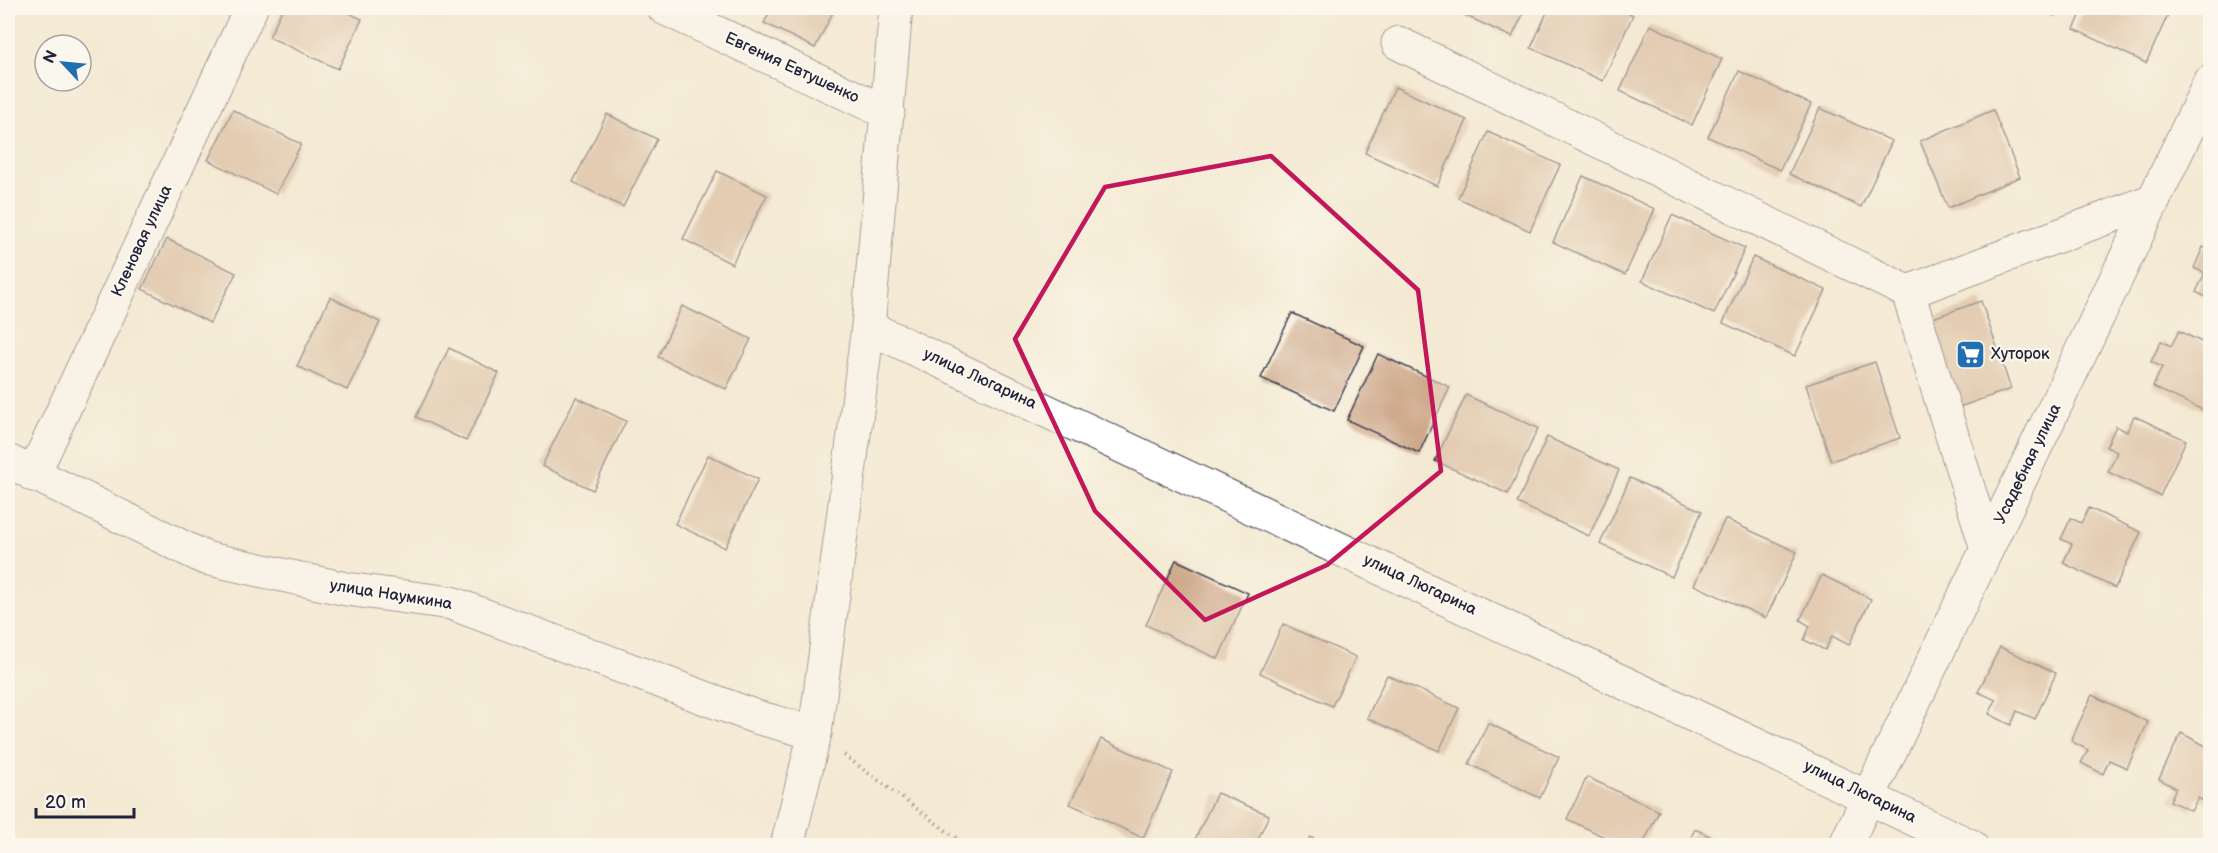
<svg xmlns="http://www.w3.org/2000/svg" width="2218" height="853" font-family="'Balsamiq Sans',sans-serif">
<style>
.building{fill:#cea88a}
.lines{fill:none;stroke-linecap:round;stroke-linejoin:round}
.minor-casing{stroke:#424052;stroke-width:35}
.path{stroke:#424052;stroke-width:4;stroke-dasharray:1.5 4.5;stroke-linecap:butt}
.minor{stroke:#fff;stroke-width:33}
.marked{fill:none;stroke:#c2185b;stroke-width:4.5;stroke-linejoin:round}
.labels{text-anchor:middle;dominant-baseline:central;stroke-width:4.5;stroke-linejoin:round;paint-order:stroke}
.street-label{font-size:16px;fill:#22223b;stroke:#fbf7ec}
.poi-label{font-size:16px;fill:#22223b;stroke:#fbf7ec;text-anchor:start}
</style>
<rect width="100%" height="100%" fill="#fbf7ec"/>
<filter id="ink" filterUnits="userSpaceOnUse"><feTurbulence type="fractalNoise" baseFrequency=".0167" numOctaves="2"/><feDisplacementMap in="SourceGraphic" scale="12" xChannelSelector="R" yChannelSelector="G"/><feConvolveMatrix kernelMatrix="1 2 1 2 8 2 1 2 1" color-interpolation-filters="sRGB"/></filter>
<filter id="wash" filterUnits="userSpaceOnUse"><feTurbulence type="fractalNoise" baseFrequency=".008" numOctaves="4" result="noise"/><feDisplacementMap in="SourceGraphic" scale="24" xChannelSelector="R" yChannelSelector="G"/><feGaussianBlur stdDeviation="1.35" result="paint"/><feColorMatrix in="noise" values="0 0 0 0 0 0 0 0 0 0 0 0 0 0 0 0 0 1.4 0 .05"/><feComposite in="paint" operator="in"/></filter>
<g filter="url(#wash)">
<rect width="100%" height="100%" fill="#f4ead3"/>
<g id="blocks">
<g class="building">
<path d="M283 8H338L362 19 338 69 269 37Z"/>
<path d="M772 8H835L815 48 764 23Z"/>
<path d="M1449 8H1526L1512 37Z"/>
<path d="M1549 8H1617L1633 15 1603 81 1531 48Z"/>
<path d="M2036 8H2058L2054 16Z"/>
<path d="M2084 8H2171L2146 63 2074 29Z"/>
<path d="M1650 25 1722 59 1692 125 1620 91Z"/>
<path d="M1739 71 1811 104 1780 170 1708 137Z"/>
<path d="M1395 87 1467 120 1437 186 1365 153Z"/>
<path d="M1820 108 1892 141 1861 207 1789 174Z"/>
<path d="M233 110 301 144 276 194 208 160Z"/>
<path d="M1993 110 2020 177 1948 208 1920 141Z"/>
<path d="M607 114 657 139 623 207 573 182Z"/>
<path d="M1488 132 1560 165 1530 231 1458 198Z"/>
<path d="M717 171 767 195 732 264 683 239Z"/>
<path d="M1583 176 1655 209 1625 275 1553 242Z"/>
<path d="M1672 215 1745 248 1714 314 1642 281Z"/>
<path d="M167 239 236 273 210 323 142 289Z"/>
<path d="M2203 247 2210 250V299L2196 292 2205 273 2194 268Z"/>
<path d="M1753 257 1826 290 1795 356 1723 323Z"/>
<path d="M330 297 380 322 347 390 297 366Z"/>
<path d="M1981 301 2011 389 1959 407 1930 319Z"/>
<path d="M682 306 751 339 726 389 658 357Z"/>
<path d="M1292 313 1364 346 1334 411 1261 378Z"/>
<path d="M2179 331 2210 346V398L2205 411 2153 387 2162 367 2151 362 2161 341 2171 346Z"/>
<path d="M449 348 499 373 466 441 416 417Z"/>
<path d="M1378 354 1450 387 1419 453 1347 420Z"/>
<path d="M1875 362 1900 438 1831 461 1806 385Z"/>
<path d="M1466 395 1538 428 1508 494 1435 461Z"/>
<path d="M576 397 626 421 593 490 542 466Z"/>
<path d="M2134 416 2186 440 2160 496 2108 472 2117 452 2106 447 2116 426 2127 432Z"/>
<path d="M1547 437 1619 470 1589 536 1517 503Z"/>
<path d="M708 455 758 479 725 548 675 524Z"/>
<path d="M1630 478 1702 511 1672 577 1600 544Z"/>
<path d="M2089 508 2141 532 2115 588 2063 563 2072 544 2061 539 2071 518 2081 523Z"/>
<path d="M1725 519 1797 552 1766 618 1694 585Z"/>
<path d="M1176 560 1248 593 1218 659 1146 625Z"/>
<path d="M1822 575 1871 599 1849 645 1832 636 1825 650 1804 640 1810 626 1800 620Z"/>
<path d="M1283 624 1356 657 1332 706 1260 673Z"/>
<path d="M2000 647 2056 673 2035 719 2017 711 2011 725 1989 714 1996 700 1978 692Z"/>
<path d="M1387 675 1459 708 1439 751 1367 718Z"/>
<path d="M2092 695 2148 722 2127 768 2109 760 2103 774 2081 763 2088 750 2071 741Z"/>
<path d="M1488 723 1559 757 1540 798 1469 764Z"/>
<path d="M2181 733 2210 748V804L2198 798 2191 811 2170 801 2176 788 2159 779Z"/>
<path d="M1101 739 1173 772 1143 838 1070 804Z"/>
<path d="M1587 777 1659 811 1642 846H1623L1567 819Z"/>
<path d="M1217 793 1269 815 1255 846H1192Z"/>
<path d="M1695 829 1730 846H1687Z"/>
<path d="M1310 837 1327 846H1306Z"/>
</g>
</g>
</g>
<g filter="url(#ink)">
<use href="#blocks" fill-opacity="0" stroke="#424052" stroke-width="1.5"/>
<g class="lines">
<defs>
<g id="minor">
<path d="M664 8 888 113"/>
<path d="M1398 43 1908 292 2154 200"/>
<path d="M1908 292 1987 549"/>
<path d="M868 327 1971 846"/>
<path d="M8 461 205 558 346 589 451 603 756 717 815 733"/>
<path d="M33 475 251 8"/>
<path d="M787 846 815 733 868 327 896 8"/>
<path d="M1845 846 2210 82"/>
</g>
</defs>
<use href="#minor" class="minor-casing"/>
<path class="path" d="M844 755 967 846"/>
<use href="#minor" class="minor"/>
</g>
</g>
<path d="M0 0H2218V853H0ZM1271 156 1418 290 1441 471 1327 565 1205 620 1095 511 1015 339 1105 187Z" fill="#f4ead3" fill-opacity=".55" fill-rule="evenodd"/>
<path class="marked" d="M1271 156 1418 290 1441 471 1327 565 1205 620 1095 511 1015 339 1105 187Z"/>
<defs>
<symbol id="supermarket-square" viewBox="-11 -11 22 22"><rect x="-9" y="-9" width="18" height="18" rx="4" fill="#1f6fb2" stroke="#fbf7ec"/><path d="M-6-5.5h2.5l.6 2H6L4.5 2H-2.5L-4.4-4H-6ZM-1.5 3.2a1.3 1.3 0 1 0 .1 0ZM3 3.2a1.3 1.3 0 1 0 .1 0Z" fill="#fff"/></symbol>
</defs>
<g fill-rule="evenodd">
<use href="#supermarket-square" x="1954" y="338" width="33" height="33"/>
</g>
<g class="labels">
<g class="street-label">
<text transform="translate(792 68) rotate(25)">Евгения Евтушенко</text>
<text transform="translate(142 241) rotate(-65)">Кленовая улица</text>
<text transform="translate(980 379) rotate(25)">улица Люгарина</text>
<text transform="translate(2028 464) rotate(-64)">Усадебная улица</text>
<text transform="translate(1420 585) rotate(25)">улица Люгарина</text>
<text transform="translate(391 595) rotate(9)">улица Наумкина</text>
<text transform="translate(1860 792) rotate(26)">улица Люгарина</text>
</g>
<g class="poi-label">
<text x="1991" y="354">Хуторок</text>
</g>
</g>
<rect width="2218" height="853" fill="none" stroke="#fbf7ec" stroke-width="30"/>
<g transform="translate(63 63) rotate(296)"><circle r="28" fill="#fbf7ec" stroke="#a4a2a5" stroke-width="1.5"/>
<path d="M0-4.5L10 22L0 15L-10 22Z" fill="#1f6fb2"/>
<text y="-9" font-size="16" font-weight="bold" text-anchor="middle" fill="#22223b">N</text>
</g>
<path d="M36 808v9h98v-9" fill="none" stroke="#22223b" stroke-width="3"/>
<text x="45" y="808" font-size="18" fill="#22223b" stroke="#fbf7ec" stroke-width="4.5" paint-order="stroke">20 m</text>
</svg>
